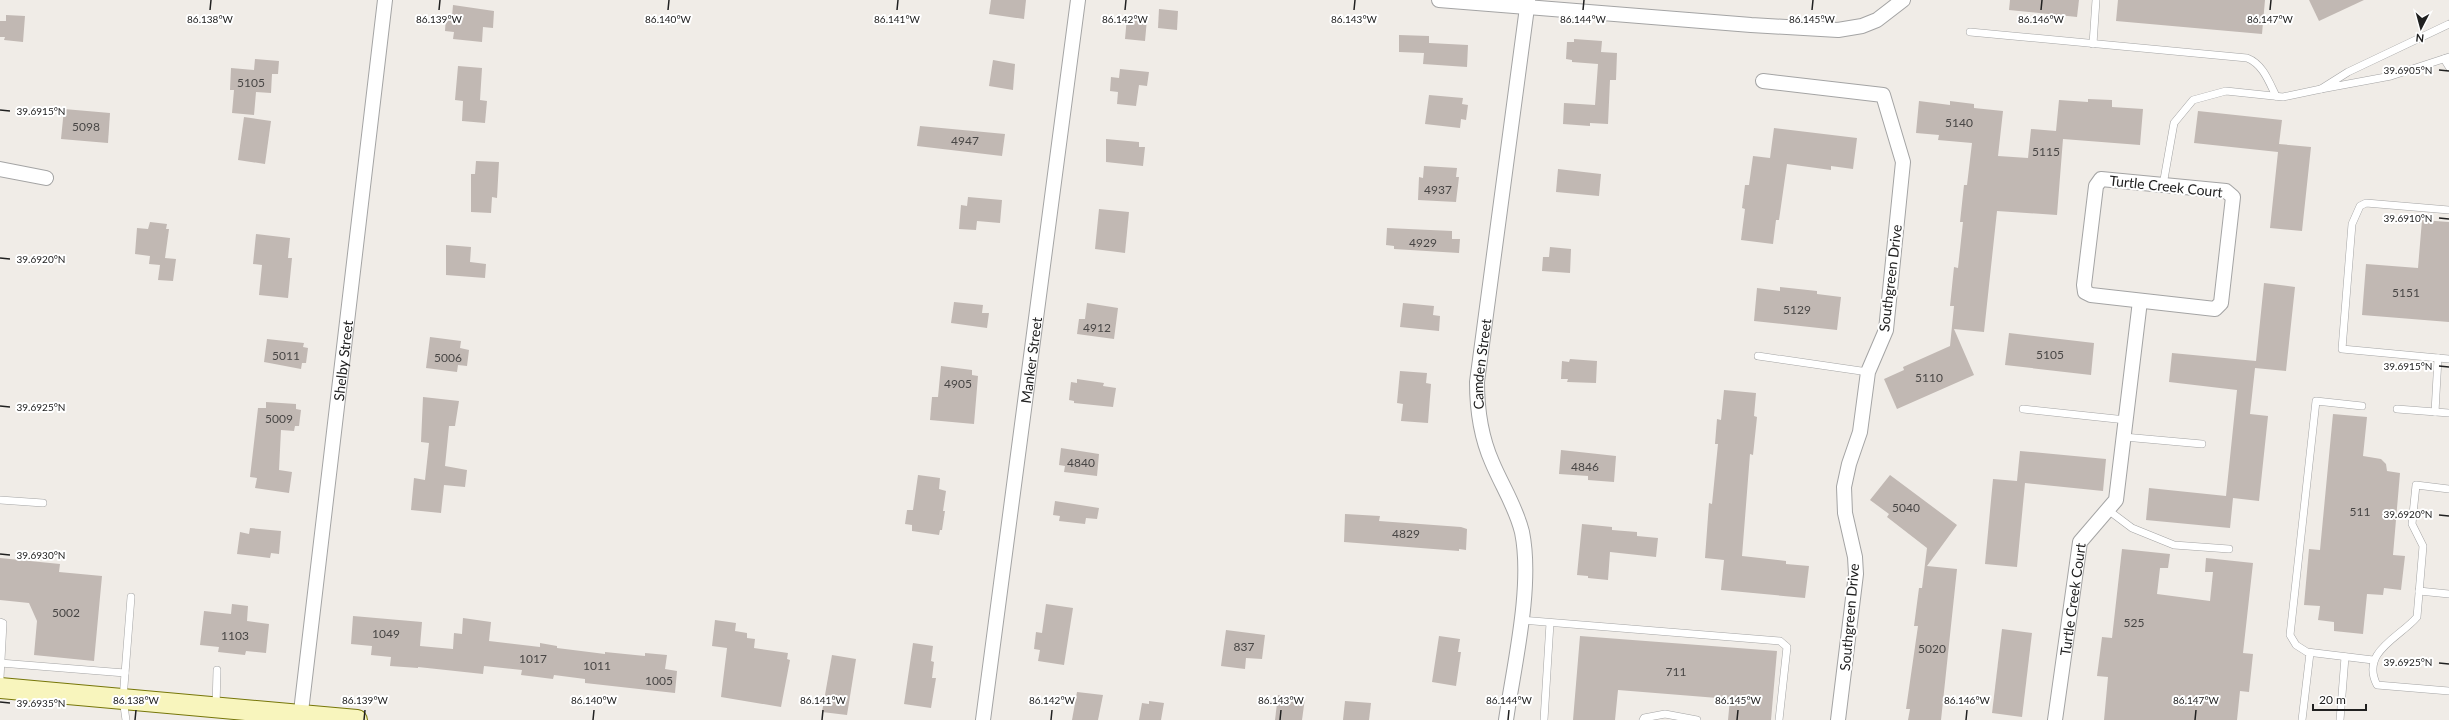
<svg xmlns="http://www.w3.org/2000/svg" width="2449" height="720" font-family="Lato,sans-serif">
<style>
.building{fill:#c1b8b3}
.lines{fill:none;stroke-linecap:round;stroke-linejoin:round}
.service-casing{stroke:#a4a4a4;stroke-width:8}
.minor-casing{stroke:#a4a4a4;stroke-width:16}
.secondary-casing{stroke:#767608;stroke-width:22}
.service{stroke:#fff;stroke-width:7}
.minor{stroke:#fff;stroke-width:14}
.secondary{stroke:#f8f5bd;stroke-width:20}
.ticks{fill:none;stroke:#202020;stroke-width:1.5}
.labels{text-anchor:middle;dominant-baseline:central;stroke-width:4;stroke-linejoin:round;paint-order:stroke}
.number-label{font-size:12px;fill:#484645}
.street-label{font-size:14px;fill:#202020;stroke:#fff}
.ticks-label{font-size:10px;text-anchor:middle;fill:#202020;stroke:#fff;stroke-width:4;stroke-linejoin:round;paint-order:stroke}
</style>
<rect width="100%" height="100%" fill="#f0ece7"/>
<g class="building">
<path d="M991 0H1026L1024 19 989 14Z"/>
<path d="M2010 0H2079L2077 17 2009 10Z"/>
<path d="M2118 0H2265L2262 34 2116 21Z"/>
<path d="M2309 0H2364L2319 21Z"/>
<path d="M453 5 494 11 493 28 483 27 482 42 453 39 454 32 445 31 446 16 452 17Z"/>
<path d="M1159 9 1178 11 1177 30 1158 28Z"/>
<path d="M6 15 25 16 23 42 4 40 5 37H0V21H6Z"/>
<path d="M1127 17 1147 19 1145 41 1125 39Z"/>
<path d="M1399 35 1429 36V43L1468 45 1467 67 1423 64 1424 53 1399 52Z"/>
<path d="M1574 39 1602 41 1601 52 1617 53 1616 80H1610L1608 124 1590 123V126L1563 124 1564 103 1595 105 1598 64 1572 62V60L1566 59 1567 42H1574Z"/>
<path d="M255 59 279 61 278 74H272L271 93 256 92 254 115 232 113 234 90H230L231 68 254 70Z"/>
<path d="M993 60 1015 64 1013 90 989 86Z"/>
<path d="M458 66 482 68 480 100 487 101 485 123 462 121 463 101 455 100Z"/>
<path d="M1120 69 1149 72 1147 86 1139 85 1136 106 1117 104 1118 92 1110 91 1111 77 1119 78Z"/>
<path d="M1429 95 1463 98 1462 104 1468 105 1466 120 1461 119 1460 128 1425 124Z"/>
<path d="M2088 99 2112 100V107L2143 109 2140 145 2063 139 2057 215 1997 211 1984 332 1954 329 1974 375 1897 409 1884 379 1904 370 1903 367 1950 346 1954 306H1950L1954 267 1958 268 1963 222H1960L1964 185H1967L1972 143 1938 140 1939 135 1916 133 1919 101 1950 105V101L1974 104V108L2003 111 1998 156 2028 158 2031 129 2056 131 2059 100 2088 102Z"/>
<path d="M64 109 110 113 108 143 61 139Z"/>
<path d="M2198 111 2282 120 2279 144 2311 147 2302 231 2270 228 2278 152 2194 143Z"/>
<path d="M244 117 271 121 265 164 238 160Z"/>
<path d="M920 126 1005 134 1002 156 917 146Z"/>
<path d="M1774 128 1857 138 1853 169 1831 166V170L1787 164 1779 220H1776L1773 244 1741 240 1745 209 1742 208 1745 185H1749L1753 156 1770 158Z"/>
<path d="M1106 139 1139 142V147H1145L1143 166 1106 162Z"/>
<path d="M476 161 499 162 497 198 492 197 491 213 471 212V174H475Z"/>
<path d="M1424 166 1457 168 1456 177H1459L1456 202 1418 200 1419 177 1423 178Z"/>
<path d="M1558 169 1601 174 1599 196 1556 192Z"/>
<path d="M968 197 1002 200 1000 223 977 221 976 230 959 229 961 205 967 206Z"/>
<path d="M1099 209 1129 212 1125 253 1095 249Z"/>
<path d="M2422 220 2449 222V322L2362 315 2366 264 2418 268Z"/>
<path d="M150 222 167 224 166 229H169L165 258 176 259 173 281 158 280 160 265 149 264 150 256 135 254 137 228 148 229Z"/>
<path d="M1387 228 1452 231V239H1460L1459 253 1394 249V246L1386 245Z"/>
<path d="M256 234 290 238 288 258H292L288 298 259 295 262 265 253 264Z"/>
<path d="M446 245 471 247 470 262 486 264 485 278 446 275Z"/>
<path d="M1550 247 1571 249 1570 273 1542 271 1543 257H1549Z"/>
<path d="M2264 283 2295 287 2286 371 2255 368 2250 414 2268 416 2259 501 2233 498 2230 528 2146 520 2149 488 2226 496 2237 390 2169 382 2172 353 2256 361Z"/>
<path d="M1780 287 1817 291V294L1841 297 1837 330 1754 321 1757 288 1780 291Z"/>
<path d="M954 302 983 305 982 313H989L987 328 951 323Z"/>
<path d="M1087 303 1118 308 1114 339 1077 334 1079 319H1085Z"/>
<path d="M1403 303 1434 306 1433 315 1440 316 1439 331 1400 327Z"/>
<path d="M2009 333 2094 343 2091 375 2005 365Z"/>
<path d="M430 337 461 341 460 348 469 350 467 366 458 365 457 372 426 368Z"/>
<path d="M267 339 304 343 303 347 308 348 306 363H302L301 369 264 362Z"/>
<path d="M1570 359 1597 361 1596 383 1567 382 1568 379H1561L1562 361 1569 362Z"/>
<path d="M941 366 972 370V375L978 376 974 424 930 420 932 397H938Z"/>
<path d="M1400 371 1427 373 1426 383 1431 384 1428 423 1401 421 1403 404 1397 403Z"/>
<path d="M1077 379 1104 383 1103 386 1116 388 1113 407 1074 403V401L1069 400 1071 382 1077 383Z"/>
<path d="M1724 390 1756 393 1754 416 1757 417 1753 455 1750 454 1742 556 1786 561V564L1809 566 1805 598 1721 590 1724 560 1705 558 1709 503 1712 504 1718 444H1715L1717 419 1721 420Z"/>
<path d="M423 397 459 401 455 426H449L445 466 467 470 465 487 444 485 441 513 411 510 414 478 425 480 429 443 421 442Z"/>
<path d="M266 402 296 404V409L301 410 299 426H295L294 431 281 430 279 470 292 472 289 493 255 488 257 478 250 477 258 408H266Z"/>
<path d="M2333 414 2367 417 2363 456 2381 459 2386 464 2387 471 2400 473 2393 555 2405 556 2401 590 2384 588 2383 595 2367 594 2363 634 2334 631V622L2318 620 2320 606 2304 605 2309 549 2320 550Z"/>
<path d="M1061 448 1099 454 1097 476 1064 472 1065 466 1059 465Z"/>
<path d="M1561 450 1616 456 1614 482 1588 480V476L1559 474Z"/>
<path d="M2020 451 2106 459 2103 491 2025 483 2017 567 1985 564 1993 479 2017 481Z"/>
<path d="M918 475 940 478 939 489 946 491 943 511H945L942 530H940L939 535 912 531V525L905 524 907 510H913Z"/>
<path d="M1890 475 1957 525 1927 566 1957 569 1941 720H1908L1910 709H1906L1918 626H1914L1919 588H1922L1927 548 1887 517 1889 514 1870 500Z"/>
<path d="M1055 501 1099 508 1097 519 1086 518 1085 524 1059 521 1060 516 1053 515Z"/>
<path d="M1345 514 1380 516 1379 521 1461 527 1467 529 1466 550 1459 549V551L1344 542Z"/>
<path d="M1582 524 1612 527V530L1637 532V536L1658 538 1656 557 1610 552 1608 580 1588 578V576L1577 575Z"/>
<path d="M250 528 281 531 279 554 271 553 270 558 237 554 240 532 249 534Z"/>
<path d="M2122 549 2170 554 2168 568H2160L2157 594 2210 601 2213 572H2205L2206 558 2253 563 2243 653 2253 654 2249 692 2240 691 2237 720H2104L2108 677 2097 676 2100 653 2102 637 2112 638Z"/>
<path d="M0 558 60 564 59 572 102 576 94 661 34 655 37 621 29 603 0 600Z"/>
<path d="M232 604 248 606 247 621 269 624 266 653 246 651 245 655 218 652 219 647 200 645 204 611 231 614Z"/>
<path d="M1046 604 1073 608 1064 665 1038 661 1040 650 1034 649 1036 632 1042 633Z"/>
<path d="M353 616 422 622 420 646 453 649 454 633 462 634 463 618 491 622 489 641 540 647V643L557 646V648L605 654V652L645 656V653L667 655 665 669 677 671 675 693 585 683V679L554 675 553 679 521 675 522 670 484 666 483 674 418 667V668L390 666 391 657 371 655 372 646 351 644Z"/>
<path d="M715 620 736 623 735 631 747 633V638L755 639 754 648 788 653 787 659 790 660 781 707 721 697 727 648 712 646Z"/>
<path d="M2002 629 2032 633 2022 717 1992 713Z"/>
<path d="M1226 630 1265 635 1262 659 1246 658 1245 669 1221 666Z"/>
<path d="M1439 636 1460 639 1458 652H1461L1456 686 1432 682Z"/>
<path d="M1580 636 1777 651 1771 720H1728L1730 699 1618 690 1615 720H1573Z"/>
<path d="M913 643 933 646 931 661 934 662 932 678H936L931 708 904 704Z"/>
<path d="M832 655 856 659 847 715 822 712Z"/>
<path d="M1077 692 1103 695 1098 720H1072Z"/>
<path d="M1278 695 1305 698 1302 720H1275Z"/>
<path d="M1149 701 1164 703 1161 720H1139L1142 703 1149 704Z"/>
<path d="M1345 701 1371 703 1369 720H1343Z"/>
</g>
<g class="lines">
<defs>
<g id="service">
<path d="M2449 24 2348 72 2321 89 2391 76 2449 57"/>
<path d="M1970 32 2247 58C2263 64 2269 82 2276 96"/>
<path d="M2093 44 2096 0"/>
<path d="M2444 59 2449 67"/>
<path d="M2163 185 2174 123 2193 100 2226 91 2283 97 2321 89"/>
<path d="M2449 210 2366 203 2360 206 2352 224 2342 349 2449 359"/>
<path d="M1758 356 1868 372"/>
<path d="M2362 406 2316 401 2290 635 2296 645 2307 652 2373 660"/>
<path d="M2023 409 2126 420"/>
<path d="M2397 409 2449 413"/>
<path d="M2435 412 2438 358"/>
<path d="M2124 437 2202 444"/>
<path d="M2449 489 2416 485 2412 524 2423 546 2417 617C2399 638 2360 652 2377 685L2449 691"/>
<path d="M0 500 43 503"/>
<path d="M2108 510 2132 528 2174 545 2229 549"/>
<path d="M2419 591 2449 594"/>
<path d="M1521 620 1780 641 1787 647 1779 720"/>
<path d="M0 622 3 623 0 678"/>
<path d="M0 663 125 673"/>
<path d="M216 707 217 670"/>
<path d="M126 720 123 699 131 597"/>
<path d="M1544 720 1550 623"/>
<path d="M1643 720 1644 718 1665 714 1697 720"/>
<path d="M2302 720 2310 653"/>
<path d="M2340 720 2345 657"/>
</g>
<g id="minor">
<path d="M1439 0 1751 25 1838 30 1862 26 1877 20 1903 0"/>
<path d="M1763 81 1883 95 1903 162 1886 330 1868 372 1860 432 1849 464 1844 487 1845 513 1855 557 1856 574 1838 720"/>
<path d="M0 169 46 178"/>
<path d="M2101 179 2226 191 2233 197 2221 303 2215 309 2091 295 2085 292 2084 285 2096 186Z"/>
<path id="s1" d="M300 720 385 0"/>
<path id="s2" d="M983 720 1078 0"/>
<path id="s3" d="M1506 720C1514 665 1533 586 1522 532 1516 507 1502 486 1492 462 1481 437 1477 410 1477 382L1528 0"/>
<path id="s4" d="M2055 720 2080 542 2116 500 2140 301"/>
</g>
<path id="secondary" d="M0 688 357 720"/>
</defs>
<use href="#service" class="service-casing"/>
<use href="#minor" class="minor-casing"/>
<use href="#secondary" class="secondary-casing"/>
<use href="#service" class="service"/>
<use href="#minor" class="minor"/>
<use href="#secondary" class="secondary"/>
</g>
<path class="ticks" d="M210 10 211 0M439 10 440 0M668 10 669 0M897 10 898 0M1125 10 1126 0M1354 10 1355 0M1583 10 1584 0M1812 10 1813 0M2041 10 2042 0M2270 10 2271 0M2439 70 2449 71M0 110 10 111M2439 218 2449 219M0 258 10 259M2439 366 2449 367M0 406 10 407M2439 515 2449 516M0 554 10 555M2439 663 2449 664M0 702 10 703M135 720 136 710M364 720 365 710M593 720 594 710M822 720 823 710M1051 720 1052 710M1280 720 1281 710M1508 720 1509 710M1737 720 1738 710M1966 720 1967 710M2195 720 2196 710"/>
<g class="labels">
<g class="number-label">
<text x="251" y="82">5105</text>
<text x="1959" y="122">5140</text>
<text x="86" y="126">5098</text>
<text x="965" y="140">4947</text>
<text x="2046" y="151">5115</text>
<text x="1438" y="189">4937</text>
<text x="1423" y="242">4929</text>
<text x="2406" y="292">5151</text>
<text x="1797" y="309">5129</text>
<text x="1097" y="327">4912</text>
<text x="2050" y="354">5105</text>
<text x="286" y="355">5011</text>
<text x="448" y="357">5006</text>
<text x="1929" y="377">5110</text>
<text x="958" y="383">4905</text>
<text x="279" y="418">5009</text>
<text x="1081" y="462">4840</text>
<text x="1585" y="466">4846</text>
<text x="1906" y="507">5040</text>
<text x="2360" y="511">511</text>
<text x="1406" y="533">4829</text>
<text x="66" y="612">5002</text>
<text x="2134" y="622">525</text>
<text x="386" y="633">1049</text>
<text x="235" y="635">1103</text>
<text x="1244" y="646">837</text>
<text x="1932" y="648">5020</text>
<text x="533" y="658">1017</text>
<text x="597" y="665">1011</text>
<text x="1676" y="671">711</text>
<text x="659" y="680">1005</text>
</g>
<g class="street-label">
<text transform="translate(2166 186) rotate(6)">Turtle Creek Court</text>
<text transform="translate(1890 278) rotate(-83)">Southgreen Drive</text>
<text stroke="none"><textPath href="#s1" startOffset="362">Shelby Street</textPath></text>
<text stroke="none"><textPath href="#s2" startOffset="363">Manker Street</textPath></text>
<text stroke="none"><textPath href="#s3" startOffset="366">Camden Street</textPath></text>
<text stroke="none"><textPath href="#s4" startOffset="122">Turtle Creek Court</textPath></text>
<text transform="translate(1849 617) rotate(-85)">Southgreen Drive</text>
</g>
</g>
<g class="ticks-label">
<text x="210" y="23">86.138°W</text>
<text x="439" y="23">86.139°W</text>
<text x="668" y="23">86.140°W</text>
<text x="897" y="23">86.141°W</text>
<text x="1125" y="23">86.142°W</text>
<text x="1354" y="23">86.143°W</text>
<text x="1583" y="23">86.144°W</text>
<text x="1812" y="23">86.145°W</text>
<text x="2041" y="23">86.146°W</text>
<text x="2270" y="23">86.147°W</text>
<text x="2408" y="74">39.6905°N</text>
<text x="41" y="115">39.6915°N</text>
<text x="2408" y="222">39.6910°N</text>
<text x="41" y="263">39.6920°N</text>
<text x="2408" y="370">39.6915°N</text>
<text x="41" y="411">39.6925°N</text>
<text x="2408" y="518">39.6920°N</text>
<text x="41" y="559">39.6930°N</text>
<text x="2408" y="666">39.6925°N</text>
<text x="136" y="704">86.138°W</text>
<text x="365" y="704">86.139°W</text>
<text x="594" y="704">86.140°W</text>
<text x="823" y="704">86.141°W</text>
<text x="1052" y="704">86.142°W</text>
<text x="1281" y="704">86.143°W</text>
<text x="1509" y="704">86.144°W</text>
<text x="1738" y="704">86.145°W</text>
<text x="1967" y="704">86.146°W</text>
<text x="2196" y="704">86.147°W</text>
<text x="41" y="707">39.6935°N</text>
</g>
<g transform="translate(2421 28) rotate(186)" stroke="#ffffff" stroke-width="3" paint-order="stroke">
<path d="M0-3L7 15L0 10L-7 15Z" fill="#202020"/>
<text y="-6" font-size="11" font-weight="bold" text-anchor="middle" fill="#202020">N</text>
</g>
<path d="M2313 704v6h53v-6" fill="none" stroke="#202020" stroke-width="2"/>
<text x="2319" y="704" font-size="12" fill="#202020" stroke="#ffffff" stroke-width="3" paint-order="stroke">20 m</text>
</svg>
